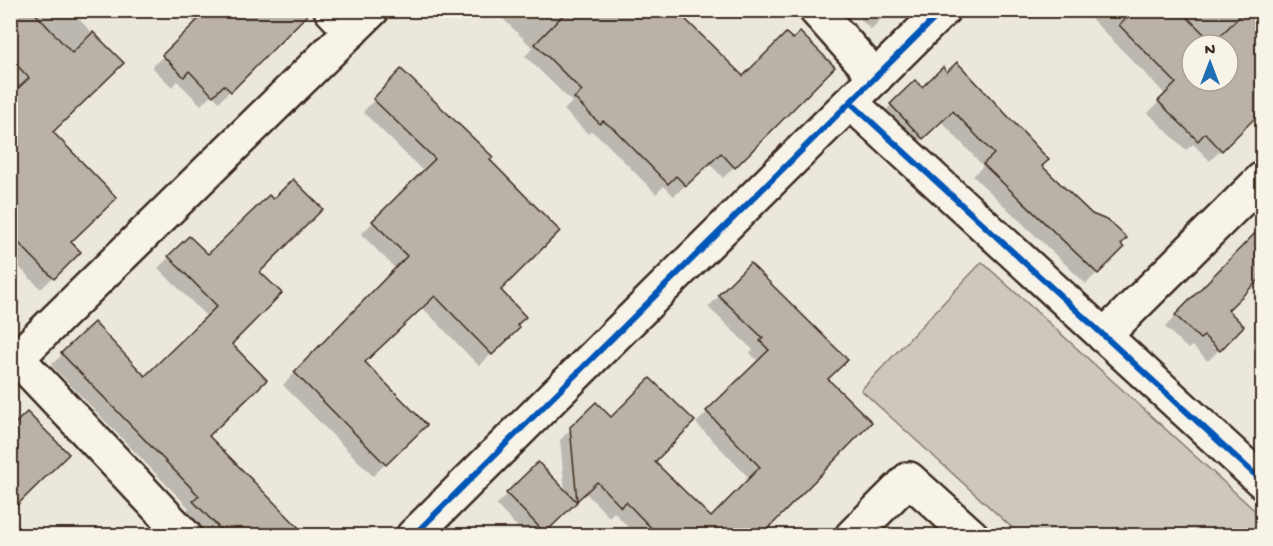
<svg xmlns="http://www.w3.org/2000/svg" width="1273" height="546" font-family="'Gochi Hand',sans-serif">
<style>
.green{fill:#cec8bc;stroke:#84796d;stroke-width:1.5}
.shadow{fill:#0003;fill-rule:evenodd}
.building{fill:#bab2a7;stroke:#3b2a1e;stroke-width:1.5;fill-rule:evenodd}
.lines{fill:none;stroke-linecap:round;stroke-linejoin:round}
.minor-casing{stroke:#3b2a1e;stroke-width:38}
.minor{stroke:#f7f3e8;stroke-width:33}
.cycleway-casing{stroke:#f7f3e8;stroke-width:10}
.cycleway{stroke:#0057b8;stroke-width:6}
</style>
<rect width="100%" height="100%" fill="#ece7dc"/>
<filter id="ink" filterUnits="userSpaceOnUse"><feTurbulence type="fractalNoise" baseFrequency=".0167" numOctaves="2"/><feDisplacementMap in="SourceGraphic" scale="12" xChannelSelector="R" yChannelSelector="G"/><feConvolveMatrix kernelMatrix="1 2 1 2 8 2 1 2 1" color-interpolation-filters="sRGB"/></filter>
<g filter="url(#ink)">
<path class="green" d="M982 262 1262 517V535H1020L861 390Z"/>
<g class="shadow">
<path d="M10 10H70L122 63 51 133 69 242 79 252 41 289 10 258Z"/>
<path d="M183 10H282L296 24 219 102 212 94 201 105 177 81 172 87 152 67 196 24Z"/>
<path d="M494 10H674L743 78 833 67 723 178 709 163 674 196 664 186 656 194 603 140 591 131 588 134 564 110 572 102 525 56 533 48Z"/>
<path d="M851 10H889L871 30Z"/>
<path d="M1083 10H1262V108L1210 161 1193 144 1186 150 1148 113 1166 95ZM1192 45H1228V81H1192Z"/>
<path d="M915 82 1040 166 1122 248 1086 284 973 176 983 166 941 121 912 148 880 116Z"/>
<path d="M390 83 488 160 499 290 518 328 479 366 422 307 364 363 425 425 373 476 283 385 396 269 361 234 424 172 363 112Z"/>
<path d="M1262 225V274L1226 310 1242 326 1208 361 1192 346 1188 349 1165 327Z"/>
<path d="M189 238 208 257 258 272 229 344 207 436 303 536H205L184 513 189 508 51 365 94 325 145 378 207 317 158 268Z"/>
<path d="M750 265 826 379 759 536H636L614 512 609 517 585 492 540 536H526L496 505 538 465 565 492 560 440 596 404 711 519 750 479 696 423 759 362 750 353 753 350 708 307Z"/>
</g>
<g class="building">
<path d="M10 10H32L72 53 93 32 124 63 53 132 117 198 71 242 81 252 54 279 10 234V96L29 78 10 58Z"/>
<path d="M208 10H312L231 92 224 85 213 96 189 71 184 77 162 55Z"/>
<path d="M568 10H676L743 76 786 33 793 39 800 32 835 67 735 168 721 153 686 186 676 176 668 184 614 129 603 121 600 124 574 98 582 91 535 44Z"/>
<path d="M1134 10H1180L1213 43 1246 10H1263V110L1222 151 1205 133 1198 141 1158 101 1176 83 1119 25ZM1192 45H1228V81H1192Z"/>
<path d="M957 62 1049 160 1042 166 1092 214 1109 221 1127 238 1121 244 1124 248 1098 274 983 164 994 154 953 111 923 139 890 104 915 80 922 87 943 67 947 72Z"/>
<path d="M401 69 493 157 490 160 560 231 501 290 526 317 517 325 520 328 492 355 435 296 365 362 427 425 386 465 294 372 407 256 372 221 435 159 373 99Z"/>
<path d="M293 179 323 209 260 272 282 293 232 344 267 380 209 436 307 536H227L193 501 199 496 61 353 94 322 145 376 217 306 168 256 189 236 208 254 269 195 273 199Z"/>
<path d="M1263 225V276L1228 310 1244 326 1220 351 1204 336 1200 339 1175 315Z"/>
<path d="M750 263 848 360 828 379 872 422 761 536H659L626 502 621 507 597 482 577 501 570 427 596 402 611 417 650 378 695 421 655 462 711 517 760 467 706 411 769 350 760 341 763 338 718 295Z"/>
<path d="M27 412 69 454 10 512V428Z"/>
<path d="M538 462 577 502 545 533 506 493Z"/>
</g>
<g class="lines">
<defs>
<g id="minor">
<path d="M331 10 351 31"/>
<path d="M816 10 876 77"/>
<path d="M851 103 1262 481"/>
<path d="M1104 336 1262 179"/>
<path d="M17 358 185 536"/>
<path d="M10 365 372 10"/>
<path d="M413 536 943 10"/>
<path d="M852 536 909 479 972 536"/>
</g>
</defs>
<use href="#minor" class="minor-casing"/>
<use href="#minor" class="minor"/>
<defs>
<g id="cycleway">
<path d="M851 103 1262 481"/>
<path d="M413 536 943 10"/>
</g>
</defs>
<use href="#cycleway" class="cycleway-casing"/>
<use href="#cycleway" class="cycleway"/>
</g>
</g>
<rect width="1273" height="546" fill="none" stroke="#f7f3e8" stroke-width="36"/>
<rect x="18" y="18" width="1237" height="510" fill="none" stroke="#3b2a1e" stroke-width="2" filter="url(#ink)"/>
<g transform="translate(1210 63)"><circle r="28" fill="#f7f3e8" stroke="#aca397" stroke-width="1.5"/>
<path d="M0-4.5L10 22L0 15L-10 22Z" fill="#1f6fb2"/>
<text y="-9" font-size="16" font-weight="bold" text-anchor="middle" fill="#3b2a1e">N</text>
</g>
</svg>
